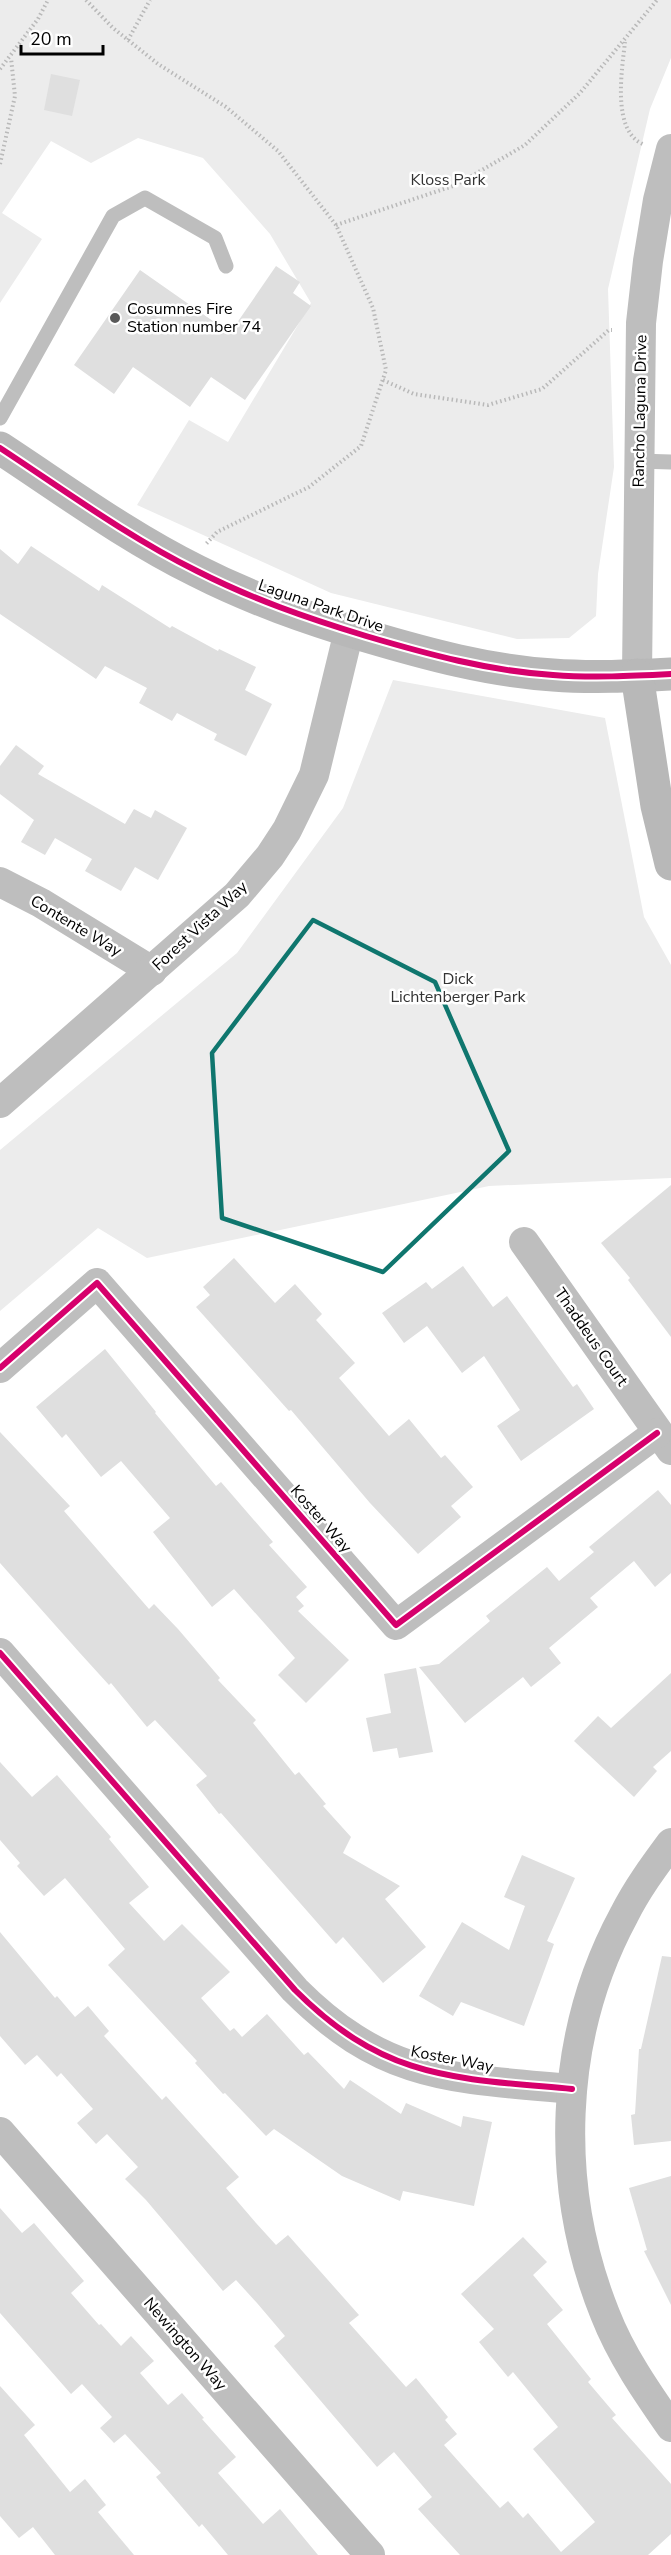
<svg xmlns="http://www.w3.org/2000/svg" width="671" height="2555" font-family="'Nunito Sans',sans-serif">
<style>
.green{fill:#ececec}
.building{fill:#dfdfdf}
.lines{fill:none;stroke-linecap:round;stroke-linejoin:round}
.path{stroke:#b9b9b9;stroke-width:4;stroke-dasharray:1.5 3;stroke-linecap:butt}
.lane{stroke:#bebebe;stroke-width:15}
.street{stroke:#bebebe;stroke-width:30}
.secondary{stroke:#b8b8b8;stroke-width:33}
.cycleway-casing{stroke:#fff;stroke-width:10}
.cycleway{stroke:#d6006c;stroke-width:6}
.marked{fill:none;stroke:#0f766e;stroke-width:4.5;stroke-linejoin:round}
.poi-dot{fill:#595959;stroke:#fff;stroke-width:2}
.labels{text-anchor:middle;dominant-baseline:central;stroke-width:5;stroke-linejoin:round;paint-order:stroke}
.park-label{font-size:16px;fill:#333;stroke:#fff}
.poi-label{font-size:16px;fill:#000;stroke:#fff;text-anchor:start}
.street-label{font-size:16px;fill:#000;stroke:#fff}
</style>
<rect width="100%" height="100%" fill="#fff"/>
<g class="green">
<path d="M0 0H671V58L650 109 608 289 614 467 598 574 596 616 569 638 517 639 331 593 137 505 189 420 228 442 311 303 270 234 203 158 138 138 91 163 51 141 2 213 42 239 0 303Z"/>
<path d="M393 680 605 718 644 917 671 965V1178L489 1186 147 1258 98 1228 0 1311V1150L237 953 343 808Z"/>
</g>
<g class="building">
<path d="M51 74 80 80 72 116 44 110Z"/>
<path d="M276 266 300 282 293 293 311 306 245 400 211 377 190 407 133 367 114 394 74 365 140 270 230 333Z"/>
<path d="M31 546 99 591 102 585 170 628 172 626 218 651 219 649 256 667 245 690 272 704 246 756 214 740 217 734 177 713 172 721 139 703 147 688 105 666 96 679 0 614V549L18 564Z"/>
<path d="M16 745 44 766 38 774 125 824 134 809 151 818 155 810 187 828 158 880 135 867 121 891 85 871 92 859 55 838 45 855 21 842 34 820 0 794V766Z"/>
<path d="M671 1185V1337L628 1280 630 1278 601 1243Z"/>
<path d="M234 1258 275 1303 295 1284 322 1314 316 1320 355 1363 339 1378 389 1436 409 1419 441 1458 445 1455 473 1487 451 1506 461 1517 418 1554 370 1503 291 1410 289 1411 196 1307 210 1295 203 1287Z"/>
<path d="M463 1266 493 1307 507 1296 573 1387 577 1384 594 1409 521 1461 497 1426 520 1410 484 1356 462 1373 427 1326 404 1343 382 1313 426 1282 432 1289Z"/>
<path d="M105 1349 156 1412 155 1413 216 1486 221 1482 273 1542 269 1545 307 1587 296 1597 304 1606 298 1611 349 1660 306 1703 278 1675 295 1658 234 1589 212 1607 153 1532 170 1518 121 1461 101 1477 66 1434 62 1438 36 1407Z"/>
<path d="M0 1432 70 1506 64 1511 149 1609 154 1604 178 1629 220 1678 218 1680 256 1720 253 1723 295 1775 299 1772 326 1804 323 1806 351 1837 343 1853 400 1886 385 1899 426 1947 383 1983 343 1937 336 1944 221 1813 219 1814 196 1785 207 1776 155 1720 147 1727 111 1683 109 1685 79 1652 0 1563Z"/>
<path d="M658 1490 671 1505V1573L655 1587 634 1561 590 1598 598 1607 549 1648 561 1663 531 1687 523 1677 465 1723 419 1667 439 1664 490 1621 486 1616 547 1567 559 1581 594 1552 589 1547Z"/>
<path d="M416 1668 433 1752 399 1758 397 1748 373 1752 366 1718 391 1713 384 1674Z"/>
<path d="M671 1673V1751L653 1767 657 1771 634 1797 574 1741 598 1716 611 1728Z"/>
<path d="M0 1762 32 1797 57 1775 111 1837 109 1839 149 1887 129 1903 164 1941 182 1924 230 1972 201 1998 230 2031 234 2028 242 2037 267 2014 304 2055 308 2052 344 2089 350 2080 401 2114 406 2103 461 2127 463 2116 492 2122 474 2206 403 2191 400 2201 342 2176 274 2129 266 2136 225 2093 223 2094 195 2063 197 2061 108 1965 125 1949 65 1878 44 1896 17 1866 20 1863 0 1840Z"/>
<path d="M522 1855 575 1878 547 1941 554 1944 524 2026 461 2002 453 2016 419 1996 462 1922 509 1950 525 1906 504 1897Z"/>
<path d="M0 1932 55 1998 57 1996 75 2017 88 2006 109 2031 104 2036 162 2100 166 2096 239 2177 226 2188 256 2223 276 2245 288 2235 359 2315 349 2323 406 2387 416 2378 448 2417 445 2420 457 2434 444 2445 500 2508 508 2501 523 2518 528 2513 561 2552 595 2522 533 2449 558 2427 513 2372 508 2377 479 2342 494 2329 461 2294 523 2237 547 2262 533 2275 563 2310 547 2324 591 2379 588 2382 616 2415 612 2418 671 2484V2534L648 2555H460L418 2509 432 2497 394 2452 377 2467 274 2346 285 2336 257 2303 236 2280 223 2291 146 2200 125 2179 138 2167 107 2134 96 2144 77 2123 93 2109 61 2073 57 2077 37 2055 25 2065 0 2036Z"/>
<path d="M662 1956 671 1957V2141L634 2145 631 2115 635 2114 639 2049H641Z"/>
<path d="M671 2176V2305L644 2251 647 2250 629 2188Z"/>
<path d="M0 2208 22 2233 34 2223 84 2281 71 2293 99 2325 101 2324 121 2346 131 2336 154 2361 140 2373 168 2405 182 2393 204 2418 202 2419 236 2457 218 2473 263 2524 280 2509 318 2555H228L202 2524 199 2527 156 2477 161 2473 125 2434 114 2443 100 2428 112 2417 82 2384 71 2394 0 2313Z"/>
<path d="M0 2386 35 2425 24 2435 70 2492 85 2479 106 2505 98 2512 134 2555H55L33 2527 19 2538 0 2516Z"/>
</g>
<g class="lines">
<g class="path">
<path d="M86 0 113 28 158 64 226 107 278 151 336 225 373 308 386 370 361 446 309 487 217 532 206 544"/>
<path d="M128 40 150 0"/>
<path d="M625 42C622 70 611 133 645 145"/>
<path d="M0 69 38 19 48 0"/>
<path d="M0 164 15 96 11 58"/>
<path d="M336 225 456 185 525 145 580 93 657 0"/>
<path d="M383 380 414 394 488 405 542 389 609 330H612"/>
</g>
<g class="lane">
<path d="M0 418 113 216 145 198 215 238 226 266"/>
<path d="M638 461 671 462"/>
</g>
<g class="street">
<path d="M637 675 641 323 648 261 658 200 671 149"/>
<path d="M0 882 41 903 152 971"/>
<path d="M0 1103 237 895 270 856 287 830 314 775 349 631"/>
<path d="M524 1242 671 1450"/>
<path d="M0 1368 97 1283 396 1625 657 1433"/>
<path d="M0 1653 295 1990C385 2080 453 2078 572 2089"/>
<path d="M671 1843C654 1866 637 1889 624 1915 558 2037 554 2187 605 2314 621 2355 646 2391 671 2427"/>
<path d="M0 2132 370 2555"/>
</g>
<g class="secondary">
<path d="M0 448C64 490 128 537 197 571 252 599 307 618 366 636 427 654 489 671 553 675 592 678 632 676 671 674"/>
<path d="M637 675 657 806 671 864"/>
</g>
<defs>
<g id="cycleway">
<path d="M0 448C64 490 128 537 197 571 252 599 307 618 366 636 427 654 489 671 553 675 592 678 632 676 671 674"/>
<path d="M0 1368 97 1283 396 1625 657 1433"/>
<path d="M0 1653 295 1990C385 2080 453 2078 572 2089"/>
</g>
</defs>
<use href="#cycleway" class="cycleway-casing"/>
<use href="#cycleway" class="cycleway"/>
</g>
<path class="marked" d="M313 920 435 982 509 1151 383 1272 222 1218 212 1053Z"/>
<circle class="poi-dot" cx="115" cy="318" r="6"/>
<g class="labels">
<g class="park-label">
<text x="448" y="180">Kloss Park</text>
<text x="458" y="979">Dick<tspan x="458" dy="18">Lichtenberger Park</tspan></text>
</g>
<g class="poi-label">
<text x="127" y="309">Cosumnes Fire<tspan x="127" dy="18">Station number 74</tspan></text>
</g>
<g class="street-label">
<text transform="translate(640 411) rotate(-89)">Rancho Laguna Drive</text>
<text transform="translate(321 606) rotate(19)">Laguna Park Drive</text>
<text transform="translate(76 926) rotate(31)">Contente Way</text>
<text transform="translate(200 926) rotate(-43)">Forest Vista Way</text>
<text transform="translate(591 1337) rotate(55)">Thaddeus Court</text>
<text transform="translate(321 1519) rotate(49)">Koster Way</text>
<text transform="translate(452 2059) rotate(11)">Koster Way</text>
<text transform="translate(185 2344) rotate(49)">Newington Way</text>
</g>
</g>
<path d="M21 45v9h82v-9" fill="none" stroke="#000000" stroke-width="3"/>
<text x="30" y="45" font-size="18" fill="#000000" stroke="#ffffff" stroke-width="4.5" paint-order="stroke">20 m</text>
</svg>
